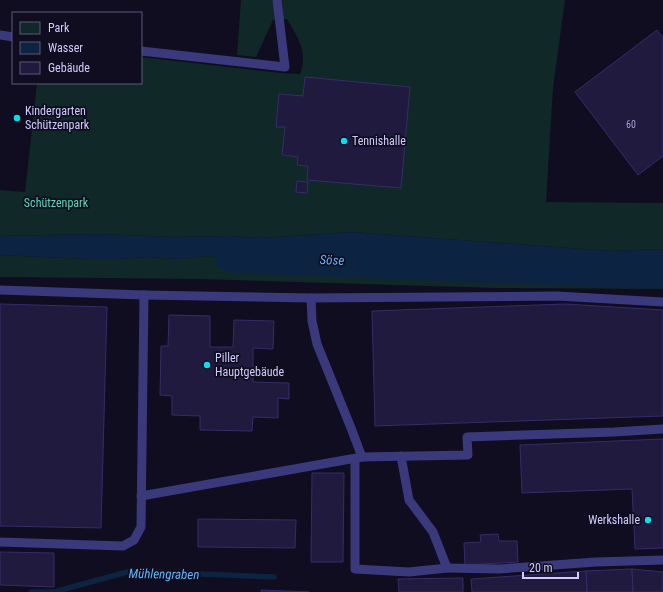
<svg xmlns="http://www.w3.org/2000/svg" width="663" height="592" font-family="'Roboto Condensed',sans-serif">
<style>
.green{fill:#102827}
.water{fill:#0d2342}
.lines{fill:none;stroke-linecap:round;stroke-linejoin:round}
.stream{stroke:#0d2342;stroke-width:5.5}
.river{stroke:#0d2342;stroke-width:33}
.building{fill:#201a3f;stroke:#362c6a}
.service{stroke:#3a397c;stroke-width:9}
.poi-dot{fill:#07dfee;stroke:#0f0d1f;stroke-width:1.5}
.labels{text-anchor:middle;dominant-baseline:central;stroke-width:3.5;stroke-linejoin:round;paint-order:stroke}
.number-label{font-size:10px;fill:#a4a0ce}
.poi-label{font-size:12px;fill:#d0ccfd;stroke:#0f0d1f;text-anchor:start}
.park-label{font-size:12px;fill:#5bdab6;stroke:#0f0d1f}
.water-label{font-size:13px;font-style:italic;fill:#5eb7fa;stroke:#0f0d1f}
</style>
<rect width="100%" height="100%" fill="#0f0d1f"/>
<g class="green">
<path d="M241 0H565L553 88 546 202 663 203V249L610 251 352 232 260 238 233 236 175 237 96 234 0 236V190L25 192 37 83H141V57L280 73 300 74C308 51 298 38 287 19L273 20 256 57 237 55Z"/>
<path d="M0 255 87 259H118L146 257 179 259 207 256 308 259 428 263 467 267 663 272V289L495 288 200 279 0 277Z"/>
</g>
<path class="water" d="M352 232 610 251 663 249V272L467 267 428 263 308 259 207 256 179 259 146 257 118 259H87L0 255V236L96 234 175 237 233 236 260 238Z"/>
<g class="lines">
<path class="stream" d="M31 592H54L131 571 274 577"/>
<path class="river" d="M231 256 637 272H663"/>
</g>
<g class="building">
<path d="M657 30 663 38V156L638 175 575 92Z"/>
<path d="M305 77 410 87 401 188 307 180 308 166 297 165 298 157 282 155 285 127H276L279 94 303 96Z"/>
<path d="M297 181 308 182 307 193 296 192Z"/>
<path d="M0 304 107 307 101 528 0 526Z"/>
<path d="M565 304 663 310V416L375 426 372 311Z"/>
<path d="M169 315 210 316V347H233L234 320 274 321 273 349 253 348V382L289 383V399L278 398V418L253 417 252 431 200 430V416L172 415V396L160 395 161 346H168Z"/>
<path d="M663 439V548L635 549 632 489 522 493 520 445Z"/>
<path d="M312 473H344L343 562H311Z"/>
<path d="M198 519 296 520 295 548 198 547Z"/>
<path d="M498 534 499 541H517L518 562 465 565 464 543 481 542 480 535Z"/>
<path d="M0 552 54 553V587L0 585Z"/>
<path d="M632 569 633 592H587L586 571Z"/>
<path d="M632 569 663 572V592H633Z"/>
<path d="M586 571 587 592H472L471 579Z"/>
<path d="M463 578V592H399L398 579Z"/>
<path d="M261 590 309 592H261Z"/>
</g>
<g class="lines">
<g class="service">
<path d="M0 35 13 37"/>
<path d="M141 51 285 67 277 0"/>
<path d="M0 290 144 295 311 298 557 296 663 302"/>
<path d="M311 298 312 321 317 344 351 428 362 457"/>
<path d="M355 459V569L409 572 447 568 433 532 409 500 401 456"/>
<path d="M141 496 362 457 468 455 467 437 614 432 663 429"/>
<path d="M0 542 123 546 134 540 141 527 144 295"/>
<path d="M447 568 499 569 596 562 663 560"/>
</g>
</g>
<g class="poi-dot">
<circle cx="17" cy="118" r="4"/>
<circle cx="344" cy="141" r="4"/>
<circle cx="207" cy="365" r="4"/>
<circle cx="648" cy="520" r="4"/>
</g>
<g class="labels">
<g class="number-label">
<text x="631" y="124">60</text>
</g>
<g class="poi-label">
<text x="25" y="111">Kindergarten<tspan x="25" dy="14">Schützenpark</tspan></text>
<text x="352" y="141">Tennishalle</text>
<text x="215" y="358">Piller<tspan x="215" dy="14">Hauptgebäude</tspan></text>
<text x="640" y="520" text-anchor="end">Werkshalle</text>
</g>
<g class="park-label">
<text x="56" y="203">Schützenpark</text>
</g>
<g class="water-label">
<text transform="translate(332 260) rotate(2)">Söse</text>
<text transform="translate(164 574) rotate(1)">Mühlengraben</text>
</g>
</g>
<rect x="12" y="12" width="130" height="72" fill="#0f0d1f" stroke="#5c5978"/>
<rect x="20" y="22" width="20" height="12" fill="#102827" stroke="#5c5978"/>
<text x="48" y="32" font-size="12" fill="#d0ccfd">Park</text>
<rect x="20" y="42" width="20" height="12" fill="#0d2342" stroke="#5c5978"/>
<text x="48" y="52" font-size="12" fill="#d0ccfd">Wasser</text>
<rect x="20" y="62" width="20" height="12" fill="#201a3f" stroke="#5c5978"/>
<text x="48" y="72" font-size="12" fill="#d0ccfd">Gebäude</text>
<path d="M523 572v6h55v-6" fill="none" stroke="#d0ccfd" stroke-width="2"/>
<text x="529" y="572" font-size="12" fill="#d0ccfd" stroke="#0f0d1f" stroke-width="3" paint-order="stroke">20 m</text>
</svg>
